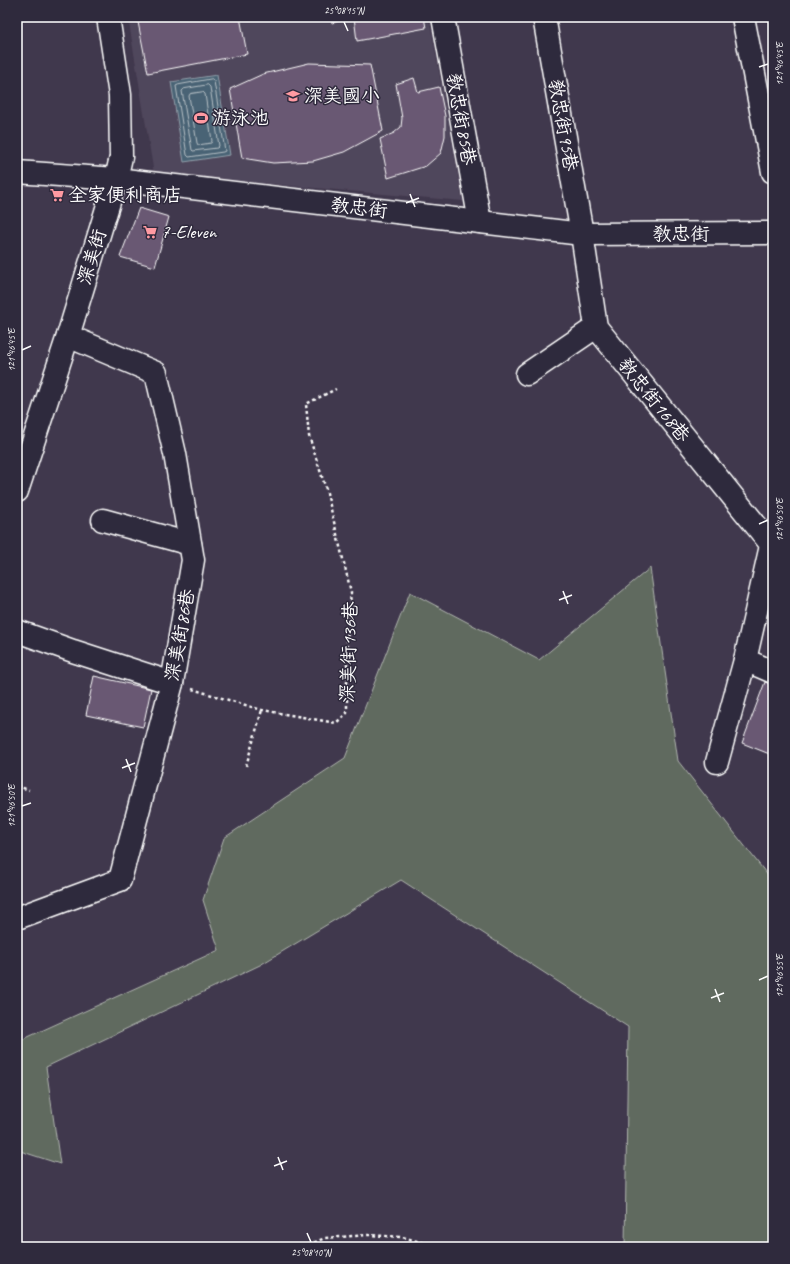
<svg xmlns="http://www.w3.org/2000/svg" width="790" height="1264" font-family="Caveat,'LXGW WenKai TC',sans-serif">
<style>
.built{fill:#50465b}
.green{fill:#606b5f;stroke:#b0b5af}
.water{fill:#4a6374;stroke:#92a1ac}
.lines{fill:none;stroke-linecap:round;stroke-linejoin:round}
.shore{stroke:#b7c1c7;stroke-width:1}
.building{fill:#695873;stroke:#fff}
.minor-casing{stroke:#fff;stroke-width:25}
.path{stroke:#fff;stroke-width:2.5;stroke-dasharray:3 3;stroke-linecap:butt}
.minor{stroke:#2f2a3d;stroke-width:22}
.ticks{fill:none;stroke:#fff;stroke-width:1.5}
.labels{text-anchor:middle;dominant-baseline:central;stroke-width:3;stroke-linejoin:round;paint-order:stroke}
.poi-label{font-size:19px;fill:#fff;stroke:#2f2a3d;text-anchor:start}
.street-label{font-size:19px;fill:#fff;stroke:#2f2a3d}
.neatline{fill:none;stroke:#fff;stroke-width:1.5}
.ticks-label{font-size:10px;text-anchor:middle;fill:#fff}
</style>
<rect width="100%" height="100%" fill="#40384d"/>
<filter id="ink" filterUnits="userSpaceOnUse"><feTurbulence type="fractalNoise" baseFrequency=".025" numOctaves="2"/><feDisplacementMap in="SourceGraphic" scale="8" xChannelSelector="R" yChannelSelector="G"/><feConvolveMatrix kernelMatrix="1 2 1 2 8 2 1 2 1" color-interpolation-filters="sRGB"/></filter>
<g filter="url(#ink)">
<path class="built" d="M128 17H429L463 201 154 174Z"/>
<path class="green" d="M650 568 678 761 773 882V1247H625L628 1027 401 880 260 965 46 1067 60 1164 17 1150V1042L219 950 203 900 224 838 345 758 410 592 539 660Z"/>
<path class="water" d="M217 75 230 155 184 162 171 82Z"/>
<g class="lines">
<g class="shore">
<path d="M212 79 214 81 225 151 223 152 189 157 187 155 176 86 178 85Z"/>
<path d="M208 85 210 87 219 146 217 148 193 151 192 150 182 91 184 89Z"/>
<path d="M203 92 205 94 212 141 211 143 198 145 197 143 189 96 190 94Z"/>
</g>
</g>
<g class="building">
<path d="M137 17H240L247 54 148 73Z"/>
<path d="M331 17H353L332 23Z"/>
<path d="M354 17H424L426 28 357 41Z"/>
<path d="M309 63 370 65 383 131 344 152 313 161 273 163 242 158 230 89 263 74Z"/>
<path d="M414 78 418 92 439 87 445 116V136L441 153 426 166 388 178 380 139 394 133 401 127 402 118 396 84Z"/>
<path d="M139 208 169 217 155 267 120 257Z"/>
<path d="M94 676 151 689 143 727 86 715Z"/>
<path d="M765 682 773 685 772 755 742 743Z"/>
</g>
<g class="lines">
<defs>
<g id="minor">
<path d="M443 17 480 222"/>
<path d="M544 17 582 234 596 327 771 544 773 545"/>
<path d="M743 17 773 172"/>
<path d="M17 172 116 179 582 234 773 233"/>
<path d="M527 374 596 327"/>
<path d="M17 491 68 336 116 179 121 157 120 95 108 17"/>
<path d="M103 520 190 544"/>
<path d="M17 631 73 651 172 683"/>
<path d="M745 660 773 537"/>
<path d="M717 762 745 660 773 672"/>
<path d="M17 918 120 880 172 683 193 560 175 454 156 373 68 336"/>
</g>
</defs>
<use href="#minor" class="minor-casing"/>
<g class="path">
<path d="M192 689 262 710 336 723 347 713V642L351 592 326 489 309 436 306 404 336 389"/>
<path d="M246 766 262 710"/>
<path d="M17 786 29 790"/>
<path d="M303 1247 325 1238 368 1235 402 1237 432 1245 435 1247"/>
</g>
<use href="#minor" class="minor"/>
</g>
</g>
<path class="ticks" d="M344 22 348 31M759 67 768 64M410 194 415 207M406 203 419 198M22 350 31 346M759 524 768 520M563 591 568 604M559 600 572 595M126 759 131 772M122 768 135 763M22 806 31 803M759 980 768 976M715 989 720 1002M711 998 724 993M278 1157 283 1170M274 1166 287 1161M307 1233 311 1242"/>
<defs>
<symbol id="school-bare" viewBox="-9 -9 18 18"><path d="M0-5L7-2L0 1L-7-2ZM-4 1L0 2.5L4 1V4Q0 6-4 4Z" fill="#ff9aa2" stroke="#2f2a3d" stroke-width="2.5" paint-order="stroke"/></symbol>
<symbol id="stadium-bare" viewBox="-9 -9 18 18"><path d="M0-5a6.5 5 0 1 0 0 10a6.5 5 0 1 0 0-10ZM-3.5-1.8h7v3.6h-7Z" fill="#ff9aa2" stroke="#2f2a3d" stroke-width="2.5" paint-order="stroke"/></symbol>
<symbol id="supermarket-bare" viewBox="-9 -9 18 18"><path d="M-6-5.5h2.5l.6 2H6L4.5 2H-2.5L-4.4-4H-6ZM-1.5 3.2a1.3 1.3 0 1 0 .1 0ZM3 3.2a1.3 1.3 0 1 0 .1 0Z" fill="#ff9aa2" stroke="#2f2a3d" stroke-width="2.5" paint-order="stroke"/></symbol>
</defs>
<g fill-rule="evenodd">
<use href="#school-bare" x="283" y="86" width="20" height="20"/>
<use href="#stadium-bare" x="191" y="108" width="20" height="20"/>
<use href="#supermarket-bare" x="47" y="185" width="20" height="20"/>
<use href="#supermarket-bare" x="140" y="222" width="20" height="20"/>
</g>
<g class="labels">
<g class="poi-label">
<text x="304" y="96">深美國小</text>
<text x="212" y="118">游泳池</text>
<text x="68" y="195">全家便利商店</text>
<text x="161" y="232">7-Eleven</text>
</g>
<g class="street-label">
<text transform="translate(461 119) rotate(80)">教忠街85巷</text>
<text transform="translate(563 125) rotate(80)">教忠街95巷</text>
<text transform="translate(359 208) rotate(7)">教忠街</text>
<text x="681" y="234">教忠街</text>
<text transform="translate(92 257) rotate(-73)">深美街</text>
<text transform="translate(654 400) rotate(51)">教忠街168巷</text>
<text transform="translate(180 635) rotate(-80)">深美街86巷</text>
<text transform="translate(349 652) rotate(-88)">深美街136巷</text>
</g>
</g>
<rect width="790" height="1264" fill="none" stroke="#2f2a3d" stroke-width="44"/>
<rect x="22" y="22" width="746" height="1220" class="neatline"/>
<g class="ticks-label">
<text x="344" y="14">25°08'15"N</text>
<text transform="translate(779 64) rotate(-90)" y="4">121°46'45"E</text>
<text transform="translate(11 350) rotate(-90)" y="4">121°46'45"E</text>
<text transform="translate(779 520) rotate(-90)" y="4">121°46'50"E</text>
<text transform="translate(11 806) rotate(-90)" y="4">121°46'50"E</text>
<text transform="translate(779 976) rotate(-90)" y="4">121°46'55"E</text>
<text x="311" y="1256">25°08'10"N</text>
</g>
</svg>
